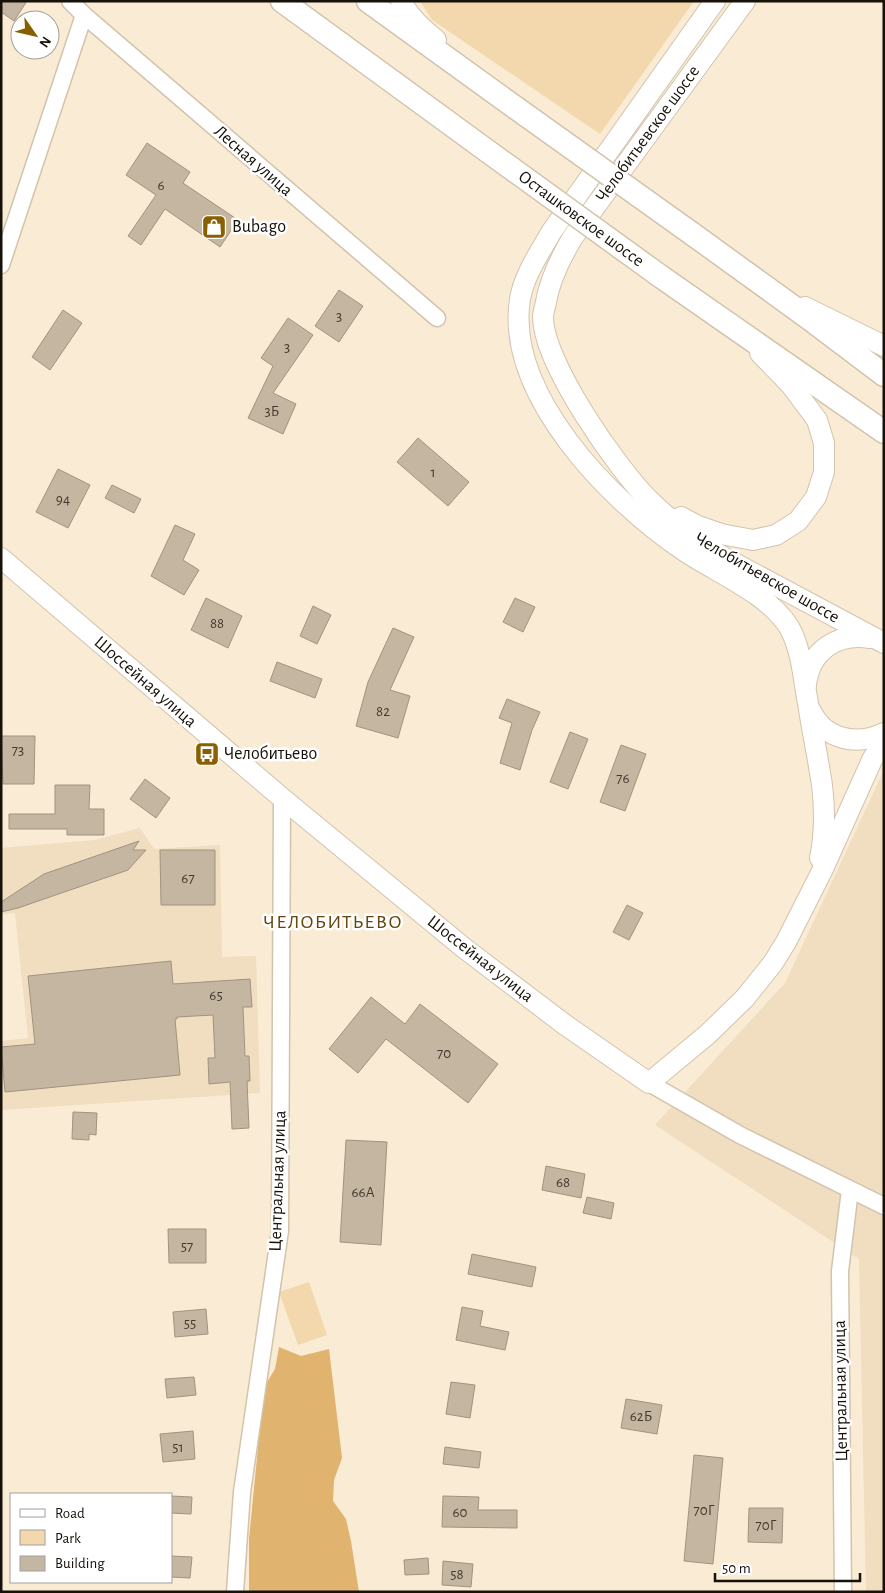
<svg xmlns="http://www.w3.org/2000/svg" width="885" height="1593" font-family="'Alegreya Sans',sans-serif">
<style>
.built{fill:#f1ddc0}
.green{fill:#f3d7ad}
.forest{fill:#e0b36e}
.building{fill:#c5b6a1;stroke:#a1937f}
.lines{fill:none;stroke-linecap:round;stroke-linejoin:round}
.minor-casing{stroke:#d2c3ad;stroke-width:19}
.tertiary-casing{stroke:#d2c3ad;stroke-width:22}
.secondary-casing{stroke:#d2c3ad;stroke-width:25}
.minor{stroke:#fff;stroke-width:16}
.tertiary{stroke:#fff;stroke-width:20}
.secondary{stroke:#fff;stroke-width:22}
.secondary-bridge-casing{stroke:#d2c3ad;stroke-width:25;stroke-linecap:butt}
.secondary-bridge{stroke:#fff;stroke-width:22}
.labels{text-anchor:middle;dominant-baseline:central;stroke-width:5;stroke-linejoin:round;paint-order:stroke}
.number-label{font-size:15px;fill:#423a2f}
.street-label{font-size:18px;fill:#161109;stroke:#fff}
.poi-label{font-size:18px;fill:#161109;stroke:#fff;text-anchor:start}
.quarter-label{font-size:20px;letter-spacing:1px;fill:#65470f;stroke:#fff}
</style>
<rect width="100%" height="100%" fill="#faebd4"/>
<g class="built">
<path d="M884 770V1592H866L859 1259 655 1125 785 983Z"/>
<path d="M140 828 154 849 220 845 222 957 256 956 260 1093 1 1110V1041L28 1038 15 913 1 914V848L95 840Z"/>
</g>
<g class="green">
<path d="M420 1H694L600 134 432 20Z"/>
<path d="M309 1282 327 1335 298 1345 279 1292Z"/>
</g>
<path class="forest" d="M279 1347 301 1356 329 1349 342 1458 334 1480 333 1501 346 1519 351 1541 359 1592H249V1539L264 1387 275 1369Z"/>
<g class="building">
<path d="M1 1H27L14 21 1 12Z"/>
<path d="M147 143 190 172 183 183 238 220 220 247 165 209 141 245 128 236 156 195 126 175Z"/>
<path d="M339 290 363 306 339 342 315 326Z"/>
<path d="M63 310 82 323 50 370 32 357Z"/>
<path d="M288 318 313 335 273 393 296 404 283 434 248 418 273 366 261 358Z"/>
<path d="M418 438 469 482 448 506 397 462Z"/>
<path d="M58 469 90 485 68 528 36 512Z"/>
<path d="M112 485 141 499 134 513 105 498Z"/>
<path d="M175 525 195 534 183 560 199 570 184 595 151 576Z"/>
<path d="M206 598 242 616 228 648 191 630Z"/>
<path d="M515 598 535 607 523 632 503 622Z"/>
<path d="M313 606 331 615 317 644 300 636Z"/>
<path d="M393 628 414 637 390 690 410 696 398 738 356 726 368 682Z"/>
<path d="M277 662 322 679 315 698 270 681Z"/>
<path d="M507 699 540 712 532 730 520 770 500 763 512 723 499 718Z"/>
<path d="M570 732 588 739 568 789 550 782Z"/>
<path d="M1 736H35L34 784H3Z"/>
<path d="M621 745 646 754 625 811 600 802Z"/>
<path d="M145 779 170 798 156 818 130 799Z"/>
<path d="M55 785H90L89 809H104V835H67V829H9V814H55Z"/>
<path d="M139 841 133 850H146L128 870 18 908 1 912V902L44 874Z"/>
<path d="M160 850H215V905H161Z"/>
<path d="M627 905 643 913 629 940 613 932Z"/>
<path d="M171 961 173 984 250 979 252 1007H243L245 1056H249L250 1081H247L249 1128 232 1129 230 1082 209 1084 208 1058H215L213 1015 177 1017V1019H175L180 1075 5 1092 1 1047 35 1044 28 976Z"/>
<path d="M371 997 405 1024 420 1004 498 1064 468 1103 386 1039 358 1073 329 1049Z"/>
<path d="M73 1112 97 1113 96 1135 89 1134V1140L72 1139Z"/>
<path d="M346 1140 387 1142 381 1245 340 1242Z"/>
<path d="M546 1166 585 1174 581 1198 542 1190Z"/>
<path d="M587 1197 614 1203 611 1219 583 1213Z"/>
<path d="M168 1229H206V1263H169Z"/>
<path d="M472 1254 536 1267 532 1287 468 1274Z"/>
<path d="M462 1307 483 1311 480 1326 509 1332 505 1350 456 1340Z"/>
<path d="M206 1309 208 1334 175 1337 173 1312Z"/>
<path d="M194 1377 196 1395 167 1398 165 1379Z"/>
<path d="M451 1382 475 1385 470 1418 446 1414Z"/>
<path d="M626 1399 662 1405 657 1434 621 1428Z"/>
<path d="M193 1431 195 1459 163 1462 160 1434Z"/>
<path d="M445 1447 481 1452 479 1468 443 1464Z"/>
<path d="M694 1455 723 1458 713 1564 684 1561Z"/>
<path d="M171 1496 192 1497 191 1514 171 1513Z"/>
<path d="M443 1496 479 1497 478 1510H517V1528L442 1527Z"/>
<path d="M749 1508H783L782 1543 748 1542Z"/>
<path d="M171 1556 192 1557 190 1578 171 1577Z"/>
<path d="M428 1558 429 1574 405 1575 404 1560Z"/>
<path d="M443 1561 473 1564 471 1587 442 1585Z"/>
</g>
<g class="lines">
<defs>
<g id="minor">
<path d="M70 1 84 15 437 318"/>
<path d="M1 265 84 15"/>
<path d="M649 1083 740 1135 884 1206"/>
<path d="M235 1592 242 1492 280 1231 282 798"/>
<path d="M843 1592 840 1271 850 1190"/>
</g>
<g id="tertiary">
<path d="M401 1C409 17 423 29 436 40"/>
<path d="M715 1 552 231C540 252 524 275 520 299 505 394 610 501 683 550 715 572 768 593 789 627 802 650 803 678 808 703 812 730 818 758 822 785 825 810 825 834 820 858"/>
<path d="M745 1 573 237C561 257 550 278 546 302 545 307 543 313 543 317 543 363 618 470 651 502 673 523 697 541 723 557L884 643"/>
<path d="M805 307 884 346"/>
<path d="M681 517 698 526 721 534 753 540 776 535 798 521 816 497 824 472V443L817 420 791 385 760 353"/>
<path d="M1 558 282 798 464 948 564 1024 649 1083 708 1034 745 998 773 963 786 942 823 869 872 760 884 740"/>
<path d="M806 685C810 650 837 633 870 638"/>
<path d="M811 711C825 740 857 746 884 733"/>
</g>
<g id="secondary">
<path d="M282 1 486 150"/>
<path d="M368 1 516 108"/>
<path d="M691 233 810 319 884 375"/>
<path d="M660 276 884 432"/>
</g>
</defs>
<use href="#minor" class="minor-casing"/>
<use href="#tertiary" class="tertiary-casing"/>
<use href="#secondary" class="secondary-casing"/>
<use href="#minor" class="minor"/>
<use href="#tertiary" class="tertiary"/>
<use href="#secondary" class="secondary"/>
<defs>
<g id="secondary-bridge">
<path d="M516 108 691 233"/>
<path d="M486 150 660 276"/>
</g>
</defs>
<use href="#secondary-bridge" class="secondary-bridge-casing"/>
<use href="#secondary-bridge" class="secondary-bridge"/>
</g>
<defs>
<symbol id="shop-square" viewBox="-11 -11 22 22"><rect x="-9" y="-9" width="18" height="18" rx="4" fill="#8a5f00" stroke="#fff"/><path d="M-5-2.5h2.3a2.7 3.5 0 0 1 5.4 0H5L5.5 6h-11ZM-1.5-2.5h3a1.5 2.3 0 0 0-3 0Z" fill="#fff"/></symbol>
<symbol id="bus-square" viewBox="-11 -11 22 22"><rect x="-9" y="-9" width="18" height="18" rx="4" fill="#8a5f00" stroke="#fff"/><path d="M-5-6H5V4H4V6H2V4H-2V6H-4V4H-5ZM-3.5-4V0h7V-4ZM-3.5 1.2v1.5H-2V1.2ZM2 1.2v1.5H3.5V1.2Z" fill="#fff"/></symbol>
</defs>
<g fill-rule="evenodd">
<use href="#shop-square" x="200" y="213" width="28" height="28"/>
<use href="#bus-square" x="193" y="740" width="28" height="28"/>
</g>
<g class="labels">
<g class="number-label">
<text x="161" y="185">6</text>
<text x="339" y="316">3</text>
<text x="287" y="347">3</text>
<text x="272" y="411">3Б</text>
<text x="433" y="472">1</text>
<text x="63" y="499">94</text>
<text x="217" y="623">88</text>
<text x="383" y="711">82</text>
<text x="18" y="750">73</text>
<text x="623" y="778">76</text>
<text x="188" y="878">67</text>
<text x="216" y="995">65</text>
<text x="444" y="1053">70</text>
<text x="563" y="1182">68</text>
<text x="363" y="1192">66А</text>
<text x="187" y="1246">57</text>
<text x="190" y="1323">55</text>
<text x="641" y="1416">62Б</text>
<text x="178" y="1447">51</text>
<text x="704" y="1510">70Г</text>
<text x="460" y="1512">60</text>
<text x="766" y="1525">70Г</text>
<text x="457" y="1574">58</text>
</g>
<g class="street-label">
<text transform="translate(648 134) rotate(-54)">Челобитьевское шоссе</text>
<text transform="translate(253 161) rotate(41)">Лесная улица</text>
<text transform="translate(581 219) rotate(36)">Осташковское шоссе</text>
<text transform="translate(767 578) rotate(30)">Челобитьевское шоссе</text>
<text transform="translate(145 682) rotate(41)">Шоссейная улица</text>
<text transform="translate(480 959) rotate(38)">Шоссейная улица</text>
<text transform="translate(278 1181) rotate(-88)">Центральная улица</text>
<text transform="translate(841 1391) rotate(-91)">Центральная улица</text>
</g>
<g class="poi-label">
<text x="232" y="227">Bubago</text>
<text x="224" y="754">Челобитьево</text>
</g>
<g class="quarter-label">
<text x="333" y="922">ЧЕЛОБИТЬЕВО</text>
</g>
</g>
<rect width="885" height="1593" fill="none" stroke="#161109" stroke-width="5"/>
<rect x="10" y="1493" width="162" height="90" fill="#ffffff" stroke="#a2a09d"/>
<rect x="20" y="1509" width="25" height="8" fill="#ffffff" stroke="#a2a09d"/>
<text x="55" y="1518" font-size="15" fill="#161109">Road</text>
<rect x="20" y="1530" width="25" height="15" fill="#f3d7ad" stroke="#a2a09d"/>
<text x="55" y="1543" font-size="15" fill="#161109">Park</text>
<rect x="20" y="1556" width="25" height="15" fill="#c5b6a1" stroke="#a2a09d"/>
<text x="55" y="1568" font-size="15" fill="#161109">Building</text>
<g transform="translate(35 35) rotate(124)"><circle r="24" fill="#ffffff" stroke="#a2a09d"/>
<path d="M0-4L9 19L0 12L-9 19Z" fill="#8a5f00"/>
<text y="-8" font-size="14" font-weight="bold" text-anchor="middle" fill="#161109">N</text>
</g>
<path d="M715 1573v8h145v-8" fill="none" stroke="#161109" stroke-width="2.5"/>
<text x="722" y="1573" font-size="15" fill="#161109" stroke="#ffffff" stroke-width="4" paint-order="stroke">50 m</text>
</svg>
